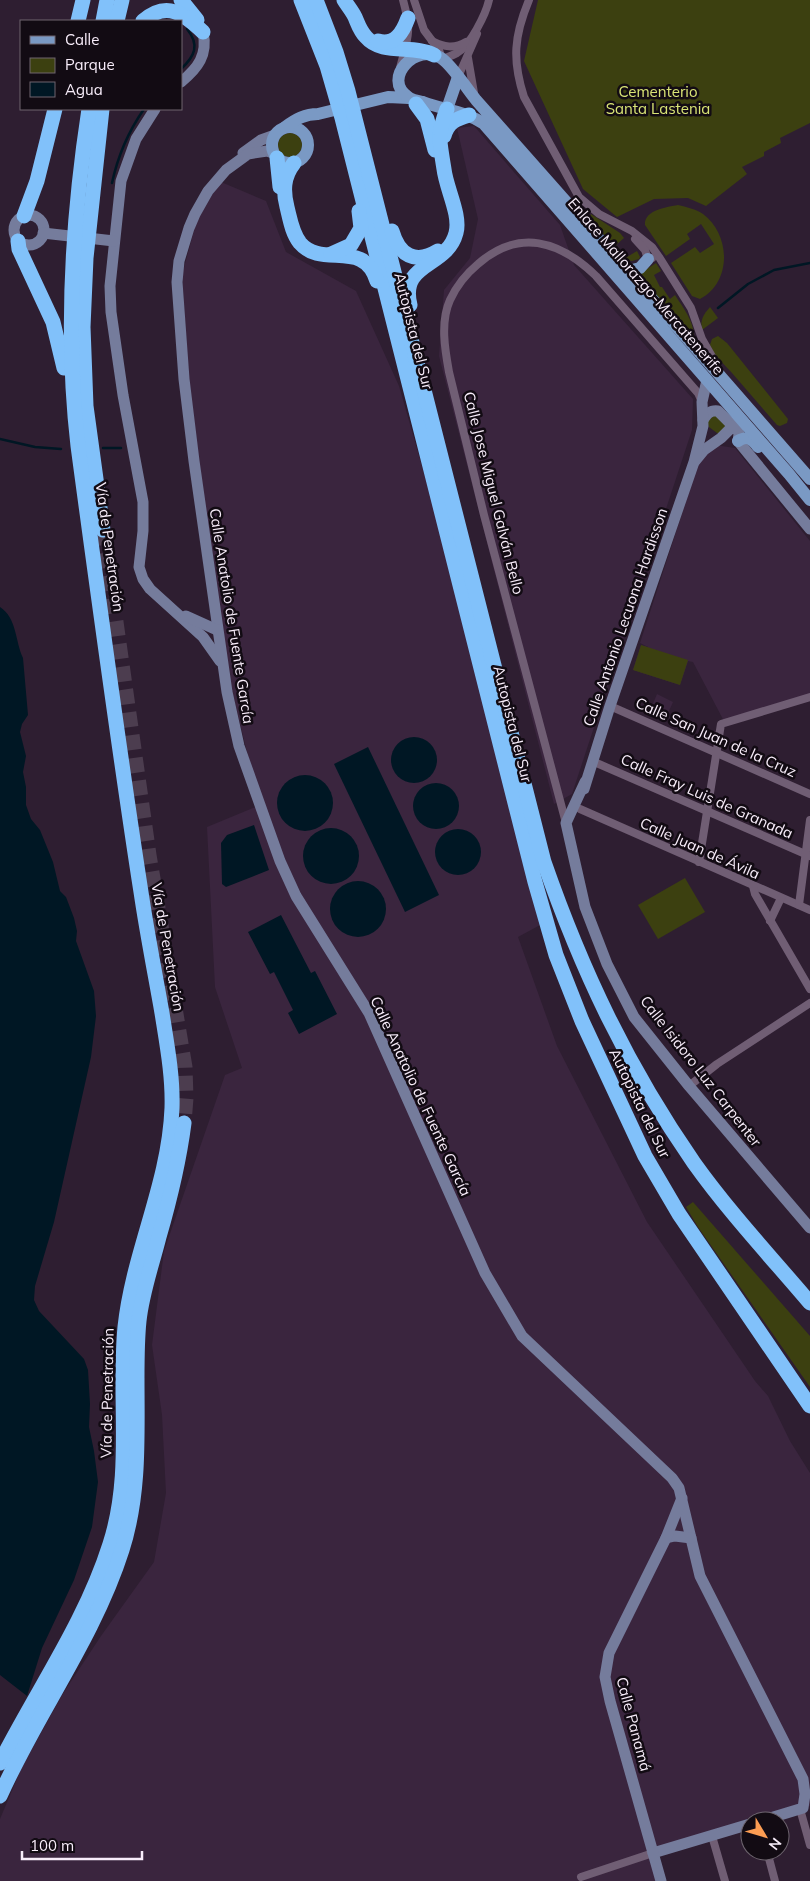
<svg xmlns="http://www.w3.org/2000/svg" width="810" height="1881" font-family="Mulish,sans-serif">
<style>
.built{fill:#3a253e}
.green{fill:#3c4010}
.water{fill:#001724}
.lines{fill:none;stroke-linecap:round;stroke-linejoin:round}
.stream{stroke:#001724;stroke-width:2.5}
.highway-tunnel{stroke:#4c3d4f;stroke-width:15;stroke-dasharray:15 8;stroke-linecap:butt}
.street{stroke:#705e74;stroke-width:8}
.secondary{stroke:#757c9c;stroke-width:11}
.primary{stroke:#7a99c4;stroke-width:12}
.highway{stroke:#81c1fa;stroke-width:15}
.labels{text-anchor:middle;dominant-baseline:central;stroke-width:5;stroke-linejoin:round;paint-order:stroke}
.park-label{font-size:15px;fill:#dae576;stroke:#120b13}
.street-label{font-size:15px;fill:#f8edfa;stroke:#120b13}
</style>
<rect width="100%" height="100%" fill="#2e1e31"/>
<g class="built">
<path d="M474 126 560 225 574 265 693 399 692 430 572 794 554 804 439 356 444 290 470 258 478 219 457 128Z"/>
<path d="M221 182 266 201 286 252 356 291 399 386 449 560 542 924 518 937 557 1046 647 1222 755 1381 768 1396 790 1441 810 1473V1806L760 1821H750L654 1853 661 1881H0V1819L21 1769 62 1695 101 1636 154 1562 166 1493 162 1415 152 1345 164 1251 225 1075 242 1068 215 987 207 827 265 803 253 774 246 748 232 691 199 461 189 378 182 275 196 223 212 195Z"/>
<path d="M715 445 735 448 810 541V699L726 725 693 662 688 661 680 685 633 670 641 645 648 647 640 643 700 458Z"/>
<path d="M657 694 673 702 665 720 649 713Z"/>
</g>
<g class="green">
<path d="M538 0H810V123L780 138 781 143 764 152V156L742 167 747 174 706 206 688 198 654 199 617 217 583 189 524 61Z"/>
<circle cx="290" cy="145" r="12"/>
<path d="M678 205C686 207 696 209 703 214 731 235 732 282 700 299L692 296 671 263 695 247 700 253 714 244 701 224 687 234 690 239 666 256 645 225C644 210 667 207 678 205Z"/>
<path d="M591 214 620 233 624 238 616 245 627 257 637 251 640 257 639 259 632 261 627 260 589 218Z"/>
<path d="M656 263 661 271 654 275 660 287H662L670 299 675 295C684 309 693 320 694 336L693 337 638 275Z"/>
<path d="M710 307 718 318 702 330C700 320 703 315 710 307Z"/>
<path d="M718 336 727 343 788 419 787 423 780 426 777 425 732 373 715 355 710 345 712 339Z"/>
<path d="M715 415 727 424 722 433H717L709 427 707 421Z"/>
<path d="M641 645 688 660 680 685 633 670Z"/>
<path d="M685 878 705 912 658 939 638 905Z"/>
<path d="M693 1202 810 1336V1387L698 1227 686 1207Z"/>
</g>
<g class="water">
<path d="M0 607C17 618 15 641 23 658L28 715 22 724 20 732 26 756 23 772 26 787V805L31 819 40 830 53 862 60 891 66 897 74 918 77 931 76 941 94 991 96 1016 91 1057 54 1222 35 1286 34 1300 39 1311 84 1359 88 1370 90 1404 89 1427 94 1451 98 1482 92 1527 74 1580 42 1648 27 1696 0 1675Z"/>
<circle cx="414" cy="760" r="23"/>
<path d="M368 747 439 895 405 912 334 764Z"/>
<circle cx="305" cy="803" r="28"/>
<circle cx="436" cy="806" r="23"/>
<path d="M254 825 269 870 226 887 222 884 221 843 227 835Z"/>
<circle cx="331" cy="856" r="28"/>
<circle cx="458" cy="852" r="23"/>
<circle cx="358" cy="909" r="28"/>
<path d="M281 915 311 973 315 971 337 1014 299 1034 288 1013 293 1010 274 972 270 974 248 932Z"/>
</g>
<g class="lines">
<g class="stream">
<path d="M181 69C195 56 200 45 187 29"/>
<path d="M112 183C118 155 128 132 144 109"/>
<path d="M718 308 748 284 774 270 810 263"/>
<path d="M0 439 35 447 61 449"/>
<path d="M103 448H121"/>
</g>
<path class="highway-tunnel" d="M103 530 149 855 185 1067 186 1098 184 1123"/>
<g class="street">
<path d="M414 0 424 30 439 50 442 59C447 57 452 56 457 53 470 46 486 14 489 0"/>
<path d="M529 0C514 36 512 60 524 97L579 197 599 214 632 231 652 247 659 257 691 308 702 339 714 360"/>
<path d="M432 41C444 47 454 49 466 42"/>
<path d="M468 58 474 93"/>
<path d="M400 68C408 37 412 32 403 0"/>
<path d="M458 77 477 34"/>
<path d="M635 239 645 250 648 259 652 258"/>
<path d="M610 706 810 794"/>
<path d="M592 761 810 856"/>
<path d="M580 809 810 910"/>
<path d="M566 823 484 515 449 372C445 350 440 322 450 300 456 287 466 274 478 264 519 228 560 241 596 276L698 393 702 402"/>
<path d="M699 862 721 724 810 697"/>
<path d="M753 886 755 894 810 989"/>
<path d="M799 905 810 820"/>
<path d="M770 921 781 898"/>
<path d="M689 1086 717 1064 810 1003"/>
<path d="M800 1809 810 1845"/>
<path d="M712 1836 725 1881"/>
<path d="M767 1851 775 1881"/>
<path d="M581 1877 653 1853"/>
</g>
<g class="secondary">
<path d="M181 82C198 68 208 55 203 32"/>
<path d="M155 109 136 139 121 181 110 286 111 312 123 395 143 502V531L139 567 143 579 150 589 203 637 220 661"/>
<path d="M243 153 261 140 275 135"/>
<path d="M273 153 267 151 248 154 226 170 208 191 195 214 189 228 179 261 177 282 184 379 194 461 227 692 239 746 280 861 296 896 369 1013 485 1273 522 1336 672 1478 679 1488 700 1576 803 1779 805 1794 803 1808 760 1821"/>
<circle cx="29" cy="230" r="15"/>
<path d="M43 233 114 241"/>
<path d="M703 420C707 414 710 410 718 411L738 431 739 434 738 441"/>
<path d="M738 441 810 529"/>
<path d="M695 461 704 450 721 438 733 426"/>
<path d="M186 616 217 630"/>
<path d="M585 782 566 823 585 907 607 964 634 1017 689 1086 810 1228"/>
<path d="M584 789 610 706 694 462 703 426 702 402 707 380"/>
<path d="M666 1538 675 1536 691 1538"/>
<path d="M653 1853 750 1824"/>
<path d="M661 1881 610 1701 605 1677 609 1653 666 1538 682 1498"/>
</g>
<g class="primary">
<path d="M447 109 458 77"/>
<circle cx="290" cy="145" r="18"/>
<path d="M285 127C296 119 305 114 318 114L388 97 409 98"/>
<path d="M628 271 640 268 648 259"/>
<path d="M738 441C748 435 752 439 758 447"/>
<path d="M810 479 715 370 476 100C466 88 453 66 441 58 417 42 381 78 408 97 412 100 418 101 423 102 444 110 466 111 484 124L789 474 810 500"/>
</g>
<g class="highway">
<path d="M181 0 197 20"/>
<path d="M301 0 327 66 342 118 535 882 556 955 582 1021 645 1156 679 1214 810 1406"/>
<path d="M316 0 336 52 348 91 544 862C582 971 628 1068 694 1163 729 1212 771 1257 810 1303"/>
<path d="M344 0C347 5 352 11 355 17 358 24 360 31 366 37 382 56 414 44 434 55"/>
<path d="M78 21 83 0"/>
<path d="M103 21 107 0"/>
<path d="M117 21 122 0"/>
<path d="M143 21C167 0 184 14 203 32"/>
<path d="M378 41C395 46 403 32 408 18"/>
<path d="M416 104 427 119 435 150"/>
<path d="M102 109 86 258 83 327 86 406 103 530"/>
<path d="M444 136C448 122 456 119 469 115"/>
<path d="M277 158 280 187"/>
<path d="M294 163C283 177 283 191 287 207 290 219 292 233 300 243 322 269 364 238 377 281"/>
<path d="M24 216 37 181 55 109"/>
<path d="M392 231C399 255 415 265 438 251"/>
<path d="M18 241 19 249 53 322 64 368"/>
<path d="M331 254 351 245 361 228 359 211"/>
<path d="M410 305C399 262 447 268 456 233 461 215 446 188 444 169 443 163 439 139 440 135 441 126 444 117 447 109"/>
<path d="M0 1763C37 1690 85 1623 110 1544 133 1473 118 1400 125 1327 133 1252 169 1184 172 1108 173 1076 167 1045 162 1013 155 973 147 933 141 892 118 744 98 595 78 446 65 334 72 220 89 109"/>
<path d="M0 1796C37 1713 94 1638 122 1550 140 1494 137 1436 137 1378 137 1359 137 1340 139 1321 142 1292 152 1265 159 1237 170 1199 179 1162 184 1123"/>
</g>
</g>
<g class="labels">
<g class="park-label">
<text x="658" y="91">Cementerio<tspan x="658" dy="17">Santa Lastenia</tspan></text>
</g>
<g class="street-label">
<text transform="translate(646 286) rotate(49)">Enlace Mallorazgo-Mercatenerife</text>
<text transform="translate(414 331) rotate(76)">Autopista del Sur</text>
<text transform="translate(494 493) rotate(76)">Calle Jose Miguel Galván Bello</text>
<text transform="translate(110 547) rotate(82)">Vía de Penetración</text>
<text transform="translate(232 616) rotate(81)">Calle Anatolio de Fuente García</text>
<text transform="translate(625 617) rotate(-71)">Calle Antonio Lecuona Hardisson</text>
<text transform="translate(513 724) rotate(76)">Autopista del Sur</text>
<text transform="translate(716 737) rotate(24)">Calle San Juan de la Cruz</text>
<text transform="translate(707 796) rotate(24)">Calle Fray Luis de Granada</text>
<text transform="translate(700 848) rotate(24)">Calle Juan de Ávila</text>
<text transform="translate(168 947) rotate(80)">Vía de Penetración</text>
<text transform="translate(701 1071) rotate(52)">Calle Isidoro Luz Carpenter</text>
<text transform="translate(421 1096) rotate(65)">Calle Anatolio de Fuente García</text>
<text transform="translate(640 1103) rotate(64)">Autopista del Sur</text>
<text transform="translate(107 1393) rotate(-89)">Vía de Penetración</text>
<text transform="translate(634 1724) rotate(75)">Calle Panamá</text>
</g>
</g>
<rect x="20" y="20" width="162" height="90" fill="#120b13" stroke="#6e656f"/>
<rect x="30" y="36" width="25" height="8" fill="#7a99c4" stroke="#6e656f"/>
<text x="65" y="45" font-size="15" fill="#f8edfa">Calle</text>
<rect x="30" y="58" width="25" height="15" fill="#3c4010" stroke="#6e656f"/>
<text x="65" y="70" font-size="15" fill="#f8edfa">Parque</text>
<rect x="30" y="82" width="25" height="15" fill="#001724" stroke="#6e656f"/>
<text x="65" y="95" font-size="15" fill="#f8edfa">Agua</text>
<g transform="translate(765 1836) rotate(128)"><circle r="24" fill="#120b13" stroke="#6e656f"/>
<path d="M0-4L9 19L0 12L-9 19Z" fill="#fc9d53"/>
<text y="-8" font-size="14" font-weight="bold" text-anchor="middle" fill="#f8edfa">N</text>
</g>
<path d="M22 1851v8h120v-8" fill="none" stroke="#f8edfa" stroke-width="2.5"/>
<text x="30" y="1851" font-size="15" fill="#f8edfa" stroke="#120b13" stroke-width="4" paint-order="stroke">100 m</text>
</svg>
